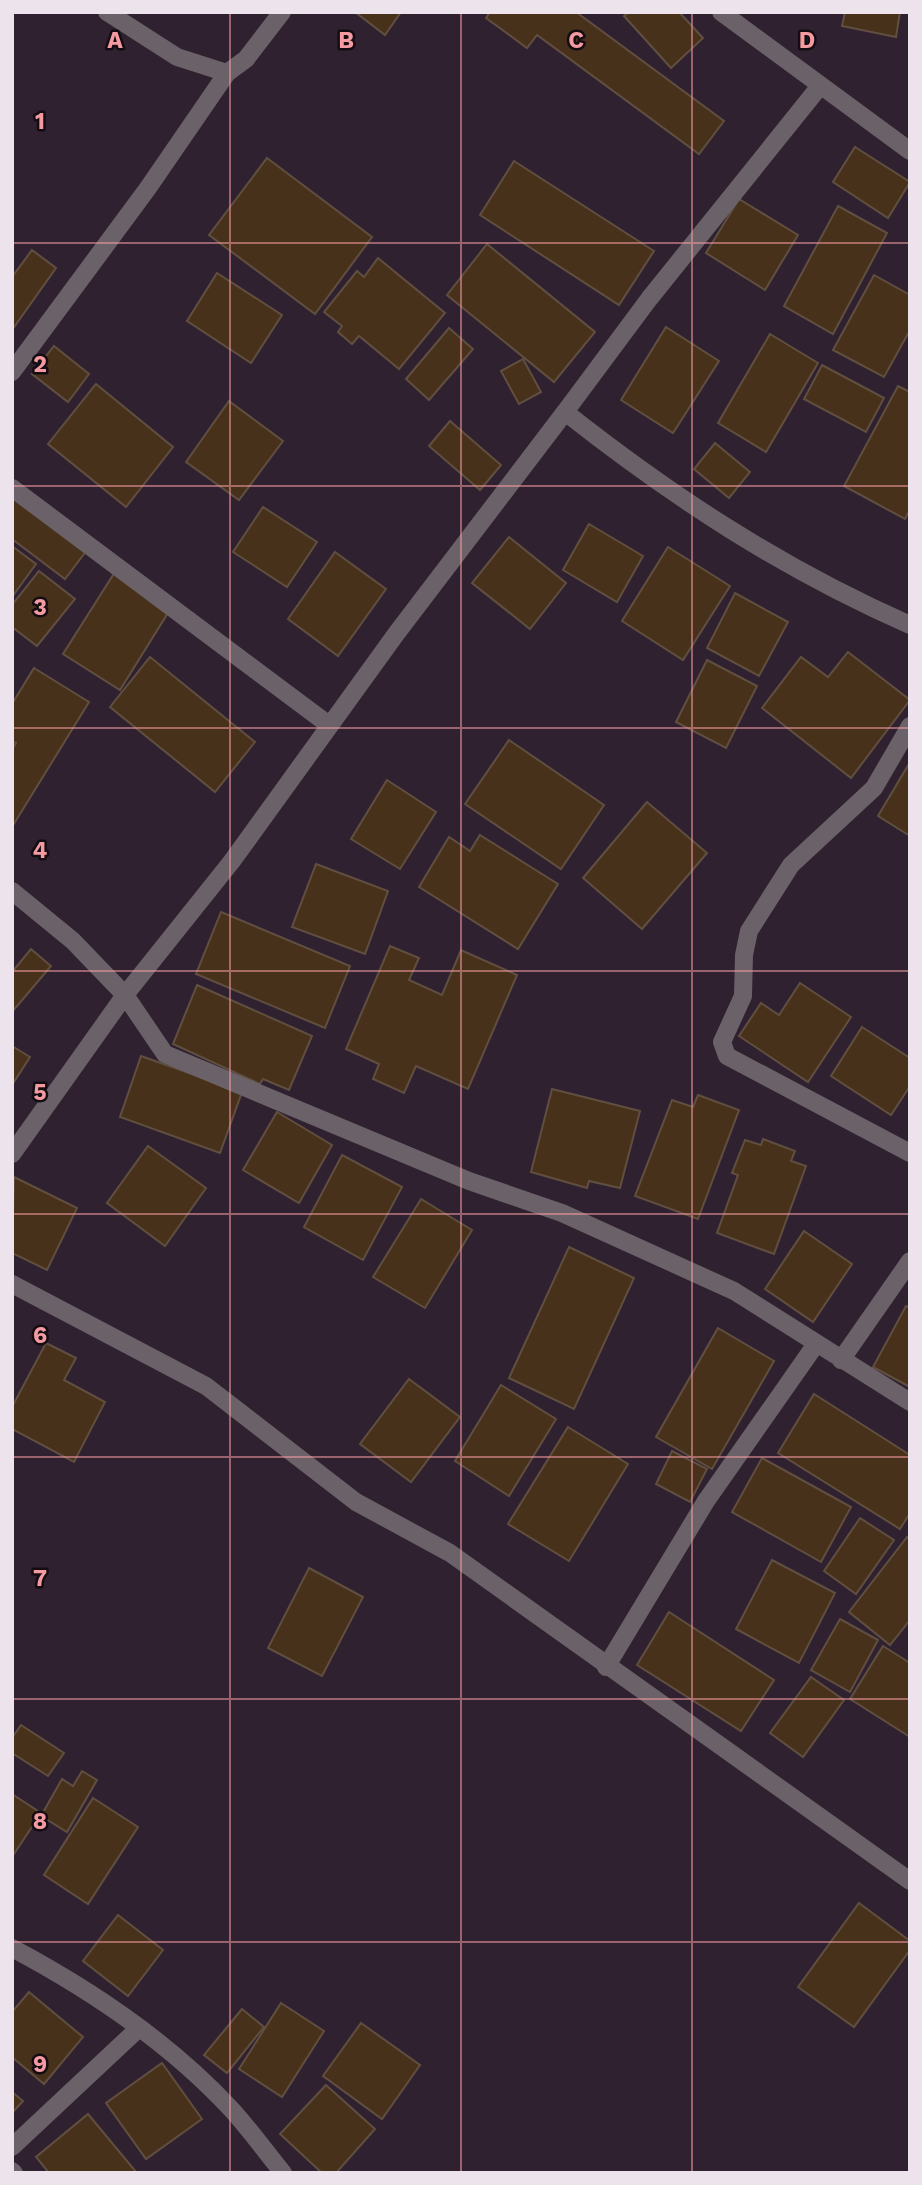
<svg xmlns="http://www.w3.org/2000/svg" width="922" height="2185" font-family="'Work Sans',sans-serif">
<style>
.building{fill:#48311b;stroke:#604f40;stroke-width:2}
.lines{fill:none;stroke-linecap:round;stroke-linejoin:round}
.street{stroke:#6a6268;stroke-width:18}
.grid{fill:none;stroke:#f49aa0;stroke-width:2;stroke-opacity:0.55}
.grid-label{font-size:23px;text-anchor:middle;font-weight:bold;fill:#f49aa0;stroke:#130d13;stroke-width:5;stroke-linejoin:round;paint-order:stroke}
</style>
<rect width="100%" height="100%" fill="#2f212f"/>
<g class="building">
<path d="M355 12H401L385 35Z"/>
<path d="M490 12H576L724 121 699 154 537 35 527 48 486 18Z"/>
<path d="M629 12H679L703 38 671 68 624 16Z"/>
<path d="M845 12H900L896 37 842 26Z"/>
<path d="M855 147 910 182 888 218 833 182Z"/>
<path d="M267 158 372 237 315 314 209 235Z"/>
<path d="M514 161 654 251 619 305 480 215Z"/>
<path d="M739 199 798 235 765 290 706 253Z"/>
<path d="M838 206 887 233 833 334 784 306Z"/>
<path d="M487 244 595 332 554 382 447 295Z"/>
<path d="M32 250 56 268 12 330V277Z"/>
<path d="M378 258 445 313 399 369 359 336 352 344 338 332 342 326 324 312 357 271 364 277Z"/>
<path d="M217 273 282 315 251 363 187 321Z"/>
<path d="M874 275 910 295V330L884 377 833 350Z"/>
<path d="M666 327 719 361 673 433 621 400Z"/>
<path d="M449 328 473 349 429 400 406 379Z"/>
<path d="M770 334 818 363 766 452 718 423Z"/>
<path d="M54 346 89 374 68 402 32 374Z"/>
<path d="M523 359 541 392 519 404 501 371Z"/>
<path d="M822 365 884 398 866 432 804 399Z"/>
<path d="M96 384 173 447 126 507 48 444Z"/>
<path d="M898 386 910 392V510L905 519 844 486Z"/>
<path d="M229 401 283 441 239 500 186 462Z"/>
<path d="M450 421 501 465 480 490 429 446Z"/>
<path d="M715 443 750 472 729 498 694 469Z"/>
<path d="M12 493 87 550 65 579 12 539Z"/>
<path d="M263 507 317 542 287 587 233 552Z"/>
<path d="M589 524 643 556 617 602 563 570Z"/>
<path d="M509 537 566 583 530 629 472 583Z"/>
<path d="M12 546 36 564 12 597Z"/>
<path d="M668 547 730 586 683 660 622 621Z"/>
<path d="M335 552 386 589 338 656 288 619Z"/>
<path d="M39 571 75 599 37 646 12 627V605Z"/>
<path d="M115 572 171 608 120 690 63 654Z"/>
<path d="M735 593 788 622 759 676 707 648Z"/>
<path d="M848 652 910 700 851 778 762 708 801 657 828 677Z"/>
<path d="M150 657 255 742 215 792 110 707Z"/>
<path d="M707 660 757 686 726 748 676 722Z"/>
<path d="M34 668 89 702 12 827V750L16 743 12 741V704Z"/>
<path d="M509 740 604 805 561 869 465 804Z"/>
<path d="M910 762V836L878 816Z"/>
<path d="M387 780 436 812 400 869 351 839Z"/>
<path d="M647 802 707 853 642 929 583 878Z"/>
<path d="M480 835 558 884 518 949 419 887 449 837 470 851Z"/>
<path d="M316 864 388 891 365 954 292 927Z"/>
<path d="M221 912 350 966 325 1028 196 974Z"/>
<path d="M390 946 419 958 409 980 442 995 461 950 517 975 468 1089 416 1066 404 1093 373 1079 379 1064 346 1049Z"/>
<path d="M31 949 51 966 12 1012V972Z"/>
<path d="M800 983 851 1017 808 1082 739 1036 761 1003 779 1015Z"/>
<path d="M197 985 312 1036 289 1090 263 1079 260 1084 173 1044Z"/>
<path d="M862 1027 910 1058V1086L891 1115 831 1076Z"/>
<path d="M12 1046 30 1057 12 1085Z"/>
<path d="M141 1056 242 1092 220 1153 120 1117Z"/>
<path d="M552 1089 640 1111 620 1188 589 1181 587 1188 531 1172Z"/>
<path d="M698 1095 739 1110 698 1219 635 1196 672 1100 693 1107Z"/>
<path d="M277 1112 332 1145 299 1203 243 1170Z"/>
<path d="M763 1139 795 1151 791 1161 806 1166 774 1254 717 1233 738 1175 732 1173 745 1140 761 1145Z"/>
<path d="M148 1146 206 1188 165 1246 107 1203Z"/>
<path d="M342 1155 402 1187 363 1260 304 1227Z"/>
<path d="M14 1177 77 1208 47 1270 12 1253Z"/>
<path d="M421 1199 472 1230 425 1308 373 1277Z"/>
<path d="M804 1231 852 1264 813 1322 765 1289Z"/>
<path d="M569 1247 634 1278 574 1409 509 1378Z"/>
<path d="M906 1306 910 1308V1387L873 1367Z"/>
<path d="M718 1328 774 1361 712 1469 656 1437Z"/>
<path d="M46 1343 76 1358 64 1380 105 1402 74 1462 12 1429V1407Z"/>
<path d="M409 1379 460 1417 411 1482 360 1444Z"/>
<path d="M501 1385 556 1419 509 1496 455 1461Z"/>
<path d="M814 1394 910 1455V1513L900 1529 778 1453Z"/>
<path d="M568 1427 628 1464 569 1561 508 1524Z"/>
<path d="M672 1451 707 1469 690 1502 656 1484Z"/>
<path d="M762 1458 851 1507 821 1562 732 1512Z"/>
<path d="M860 1518 894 1540 856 1594 824 1571Z"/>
<path d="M907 1537 910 1540V1620L890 1645 849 1612Z"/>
<path d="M772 1560 835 1593 799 1663 736 1629Z"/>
<path d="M309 1568 363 1597 322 1676 268 1648Z"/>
<path d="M669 1612 774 1680 741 1731 637 1665Z"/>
<path d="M840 1619 878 1640 850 1692 811 1670Z"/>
<path d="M883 1646 910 1663V1737L850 1699Z"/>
<path d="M811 1677 844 1700 803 1757 770 1733Z"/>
<path d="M21 1725 64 1753 48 1776 12 1753V1738Z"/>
<path d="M82 1771 97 1780 67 1832 41 1816 62 1779 73 1786Z"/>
<path d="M12 1794 41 1813 12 1857Z"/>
<path d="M93 1798 138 1827 88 1904 44 1875Z"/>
<path d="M859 1903 910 1941V1950L854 2027 798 1987Z"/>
<path d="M118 1915 163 1950 128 1996 83 1961Z"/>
<path d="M29 1992 83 2037 44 2084 12 2057V2012Z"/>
<path d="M281 2003 324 2031 282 2097 239 2069Z"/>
<path d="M242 2009 264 2027 227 2073 204 2055Z"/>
<path d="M361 2023 420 2065 382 2119 323 2076Z"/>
<path d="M162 2063 202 2119 146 2159 106 2103Z"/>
<path d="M326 2085 375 2129 336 2173H322L280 2134Z"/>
<path d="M12 2092 23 2101 12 2113Z"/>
<path d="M88 2114 137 2173H49L36 2157Z"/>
</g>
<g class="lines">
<g class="street">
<path d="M107 12 177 57 227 73 246 59 282 12"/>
<path d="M721 12 910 151"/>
<path d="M820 86 649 299 565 412C674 498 783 569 910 625"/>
<path d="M12 372 148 188 227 73"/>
<path d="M12 488 329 725"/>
<path d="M910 726 874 788 791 865 749 931 744 955 743 996 722 1042 727 1056 910 1153"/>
<path d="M12 891 73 941 125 995 165 1054 469 1181 562 1213 734 1291 910 1402"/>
<path d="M12 1154 125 995 232 861 396 634 565 412"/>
<path d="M12 1284 206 1386 356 1502 450 1553 910 1881"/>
<path d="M841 1360 910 1261"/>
<path d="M606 1667 706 1501 816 1344"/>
<path d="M12 1948C93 1991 170 2043 232 2110 250 2130 266 2152 283 2173"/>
<path d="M12 2147 138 2029"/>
<path d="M12 2171 14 2173"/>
</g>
</g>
<path class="grid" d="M230 12V2173M461 12V2173M692 12V2173M12 243H910M12 486H910M12 728H910M12 971H910M12 1214H910M12 1457H910M12 1699H910M12 1942H910"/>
<g class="grid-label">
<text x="115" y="48">A</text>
<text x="346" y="48">B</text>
<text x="576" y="48">C</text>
<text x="807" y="48">D</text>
<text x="40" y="129">1</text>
<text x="40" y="372">2</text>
<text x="40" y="615">3</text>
<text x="40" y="858">4</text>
<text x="40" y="1100">5</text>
<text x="40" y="1343">6</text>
<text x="40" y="1586">7</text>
<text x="40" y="1829">8</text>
<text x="40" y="2072">9</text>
</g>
<rect width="922" height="2185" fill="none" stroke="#ede3ec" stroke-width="28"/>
</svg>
